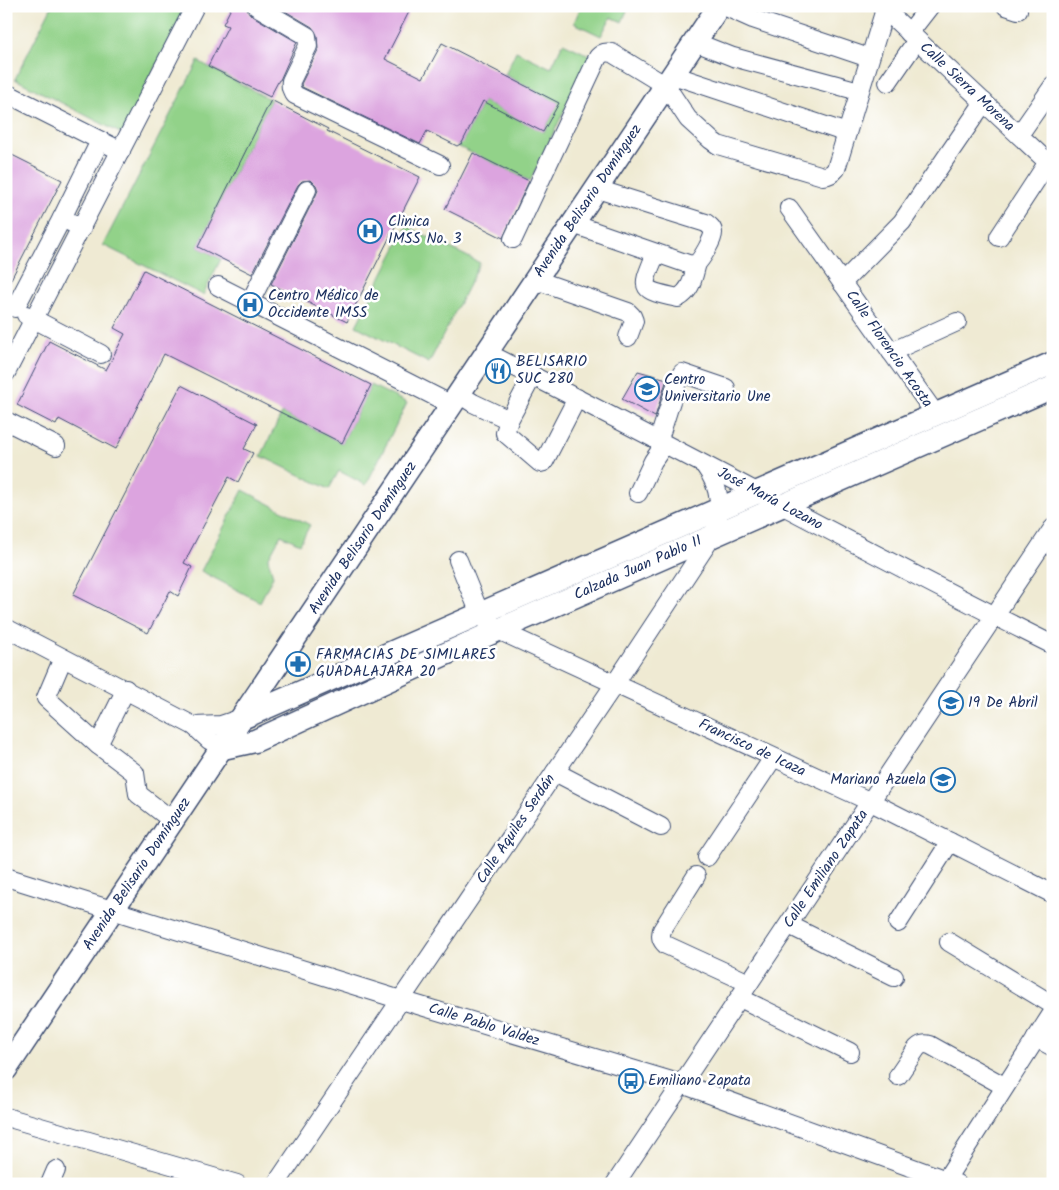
<svg xmlns="http://www.w3.org/2000/svg" width="1059" height="1190" font-family="Kalam,sans-serif">
<style>
.green{fill:#92d289;stroke:#568074}
.building{fill:#dca4df}
.lines{fill:none;stroke-linecap:round;stroke-linejoin:round}
.minor-casing{stroke:#3b4b70;stroke-width:20}
.major-casing{stroke:#3b4b70;stroke-width:25}
.minor{stroke:#fff;stroke-width:18}
.major{stroke:#fff;stroke-width:22}
.labels{text-anchor:middle;dominant-baseline:central;stroke-width:5;stroke-linejoin:round;paint-order:stroke}
.street-label{font-size:15px;fill:#1b2f5e;stroke:#fff}
.poi-label{font-size:15px;fill:#1b2f5e;stroke:#fff;text-anchor:start}
</style>
<rect width="100%" height="100%" fill="#fff"/>
<filter id="ink" filterUnits="userSpaceOnUse"><feTurbulence type="fractalNoise" baseFrequency=".02" numOctaves="2"/><feDisplacementMap in="SourceGraphic" scale="10" xChannelSelector="R" yChannelSelector="G"/><feConvolveMatrix kernelMatrix="1 2 1 2 8 2 1 2 1" color-interpolation-filters="sRGB"/></filter>
<filter id="wash" filterUnits="userSpaceOnUse"><feTurbulence type="fractalNoise" baseFrequency=".0096" numOctaves="4" result="noise"/><feDisplacementMap in="SourceGraphic" scale="20" xChannelSelector="R" yChannelSelector="G"/><feGaussianBlur stdDeviation="1.12" result="paint"/><feColorMatrix in="noise" values="0 0 0 0 0 0 0 0 0 0 0 0 0 0 0 0 0 1.4 0 .05"/><feComposite in="paint" operator="in"/></filter>
<g filter="url(#wash)">
<rect width="100%" height="100%" fill="#efead3"/>
<g class="green">
<path d="M52 6H187L122 134 15 79Z"/>
<path d="M581 6H629L622 22 611 17 601 36 574 23Z"/>
<path d="M563 43 591 56 530 181 457 146 462 143 483 101 544 132 558 103 505 75 516 51 551 68Z"/>
<path d="M198 61 271 100 198 247 221 259 203 295 103 245Z"/>
<path d="M407 226 480 263 429 363 356 326Z"/>
<path d="M371 385 407 403 366 485 339 471 329 489 261 456 282 413 342 443Z"/>
<path d="M243 490 310 525 300 544 281 535 268 559 273 576 260 602 201 571Z"/>
</g>
<g id="blocks">
<g class="building">
<path d="M232 6H242L246 8 251 15 297 42 280 80H279L270 97 208 66 228 26 223 24Z"/>
<path d="M281 6H412L385 59 423 78 442 43 559 103 543 132 483 101 462 143 457 146 427 131 420 144 302 87 301 84 318 50 317 35 312 27 280 8Z"/>
<path d="M271 100 328 129 327 131 420 177 347 322 271 284 316 195 318 190 316 185 311 180 302 181 298 185 252 274 198 247Z"/>
<path d="M6 152 62 180 6 289Z"/>
<path d="M473 153 529 181 503 238 445 209Z"/>
<path d="M144 270 371 385 342 443 164 354 116 449 59 419 56 425 17 405 49 341 106 370 125 334 114 328Z"/>
<path d="M638 371 667 379 655 417 622 399Z"/>
<path d="M181 385 257 424 244 449 253 453 238 482 229 477 184 563 192 567 178 596 170 591 148 633 73 595Z"/>
</g>
</g>
</g>
<g filter="url(#ink)">
<use href="#blocks" fill-opacity="0" stroke="#3b4b70" stroke-width="1"/>
<g class="lines">
<defs>
<g id="minor">
<path d="M256 6 307 36 308 46 291 81C290 87 291 90 295 95L440 165"/>
<path d="M724 6 753 19 869 58"/>
<path d="M881 6 1053 167"/>
<path d="M1006 6 1018 10"/>
<path d="M909 33 930 6"/>
<path d="M695 42 733 57 859 91"/>
<path d="M673 75 847 133"/>
<path d="M888 82 917 40"/>
<path d="M6 93 121 151"/>
<path d="M1019 135 1053 86"/>
<path d="M789 208 936 415"/>
<path d="M62 218 100 141"/>
<path d="M573 224 688 264C692 264 693 265 697 263 701 260 714 238 713 233 713 228 710 226 706 223L597 189"/>
<path d="M999 237 1048 162"/>
<path d="M513 239 598 57C603 52 606 52 612 53L666 86 688 119 711 140 718 145 823 176C829 176 832 174 836 169L886 6"/>
<path d="M656 253C641 290 638 289 678 298 692 290 693 277 697 263"/>
<path d="M536 280 628 312 632 316 634 321 628 337"/>
<path d="M842 283 902 222 984 102"/>
<path d="M218 286 452 405"/>
<path d="M250 302 307 190"/>
<path d="M15 308 62 218 82 228"/>
<path d="M26 315 101 354"/>
<path d="M891 352 957 322"/>
<path d="M487 353C677 447 863 551 1053 645"/>
<path d="M6 373 195 6"/>
<path d="M533 375 509 420 505 433 540 463 544 462 577 398"/>
<path d="M459 394 473 403 509 420"/>
<path d="M6 421 56 446"/>
<path d="M658 442 678 379 682 373 726 388"/>
<path d="M638 493 653 461 664 445"/>
<path d="M458 560 480 614 498 630 871 802 1053 894"/>
<path d="M6 628 194 726 209 740 223 748"/>
<path d="M63 658 46 698 98 745 126 689"/>
<path d="M194 726 221 725 242 718"/>
<path d="M98 745 135 773 138 794 173 821"/>
<path d="M555 772 661 827"/>
<path d="M707 857 773 758"/>
<path d="M696 876 662 930C660 937 661 940 666 945L749 983"/>
<path d="M6 877 401 1000 682 1084 957 1184"/>
<path d="M898 923 950 842"/>
<path d="M789 925 894 977"/>
<path d="M949 942 1053 1005"/>
<path d="M740 998 850 1052"/>
<path d="M1036 1038 1053 1047"/>
<path d="M898 1076 917 1048C921 1044 924 1043 930 1045L1004 1086"/>
<path d="M6 1117 237 1184"/>
<path d="M50 1184 56 1170"/>
<path d="M276 1184 614 685 713 535C723 510 721 488 705 466"/>
<path d="M615 1184 1053 528"/>
<path d="M943 1184 1053 1012"/>
</g>
<g id="major">
<path d="M242 718 1053 363"/>
<path d="M223 748 255 741 498 630 1053 387"/>
<path d="M6 1069 719 6"/>
</g>
</defs>
<use href="#minor" class="minor-casing"/>
<use href="#major" class="major-casing"/>
<use href="#minor" class="minor"/>
<use href="#major" class="major"/>
</g>
</g>
<defs>
<symbol id="hospital-ring" viewBox="-11 -11 22 22"><circle r="9.5" fill="#fff" stroke="#1f6fb2" stroke-width="1.5"/><path d="M-5-5h3v3.5h4V-5h3V5h-3V1.5h-4V5h-3Z" fill="#1f6fb2"/></symbol>
<symbol id="restaurant-ring" viewBox="-11 -11 22 22"><circle r="9.5" fill="#fff" stroke="#1f6fb2" stroke-width="1.5"/><path d="M-5-6h1v4h1v-4h1v4h1v-4h1v5L-1.5 .5V6h-2V.5L-5-1ZM5-6V6H3V1.5H1.5Q1.5-4 5-6Z" fill="#1f6fb2"/></symbol>
<symbol id="university-ring" viewBox="-11 -11 22 22"><circle r="9.5" fill="#fff" stroke="#1f6fb2" stroke-width="1.5"/><path d="M0-5L7-2L0 1L-7-2ZM-4 1L0 2.5L4 1V4Q0 6-4 4Z" fill="#1f6fb2"/></symbol>
<symbol id="pharmacy-ring" viewBox="-11 -11 22 22"><circle r="9.5" fill="#fff" stroke="#1f6fb2" stroke-width="1.5"/><path d="M-2-6h4v4h4v4h-4v4h-4v-4h-4v-4h4Z" fill="#1f6fb2"/></symbol>
<symbol id="school-ring" viewBox="-11 -11 22 22"><circle r="9.5" fill="#fff" stroke="#1f6fb2" stroke-width="1.5"/><path d="M0-5L7-2L0 1L-7-2ZM-4 1L0 2.5L4 1V4Q0 6-4 4Z" fill="#1f6fb2"/></symbol>
<symbol id="bus-ring" viewBox="-11 -11 22 22"><circle r="9.5" fill="#fff" stroke="#1f6fb2" stroke-width="1.5"/><path d="M-5-6H5V4H4V6H2V4H-2V6H-4V4H-5ZM-3.5-4V0h7V-4ZM-3.5 1.2v1.5H-2V1.2ZM2 1.2v1.5H3.5V1.2Z" fill="#1f6fb2"/></symbol>
</defs>
<g fill-rule="evenodd">
<use href="#hospital-ring" x="356" y="217" width="28" height="28"/>
<use href="#hospital-ring" x="236" y="291" width="28" height="28"/>
<use href="#restaurant-ring" x="484" y="357" width="28" height="28"/>
<use href="#university-ring" x="633" y="375" width="28" height="28"/>
<use href="#pharmacy-ring" x="284" y="650" width="28" height="28"/>
<use href="#school-ring" x="937" y="689" width="28" height="28"/>
<use href="#school-ring" x="929" y="766" width="28" height="28"/>
<use href="#bus-ring" x="617" y="1067" width="28" height="28"/>
</g>
<g class="labels">
<g class="street-label">
<text transform="translate(967 87) rotate(43)">Calle Sierra Morena</text>
<text transform="translate(588 201) rotate(-56)">Avenida Belisario Domínguez</text>
<text transform="translate(889 349) rotate(55)">Calle Florencio Acosta</text>
<text transform="translate(770 499) rotate(28)">José María Lozano</text>
<text transform="translate(363 538) rotate(-56)">Avenida Belisario Domínguez</text>
<text transform="translate(638 568) rotate(-24)">Calzada Juan Pablo II</text>
<text transform="translate(752 748) rotate(25)">Francisco de Icaza</text>
<text transform="translate(516 829) rotate(-56)">Calle Aquiles Serdán</text>
<text transform="translate(826 869) rotate(-56)">Calle Emiliano Zapata</text>
<text transform="translate(137 874) rotate(-56)">Avenida Belisario Domínguez</text>
<text transform="translate(484 1025) rotate(17)">Calle Pablo Valdez</text>
</g>
<g class="poi-label">
<text x="388" y="222">Clinica<tspan x="388" dy="17">IMSS No. 3</tspan></text>
<text x="268" y="296">Centro Médico de<tspan x="268" dy="17">Occidente IMSS</tspan></text>
<text x="516" y="362">BELISARIO<tspan x="516" dy="17">SUC 280</tspan></text>
<text x="664" y="380">Centro<tspan x="664" dy="17">Universitario Une</tspan></text>
<text x="316" y="655">FARMACIAS DE SIMILARES<tspan x="316" dy="17">GUADALAJARA 20</tspan></text>
<text x="968" y="703">19 De Abril</text>
<text x="926" y="780" text-anchor="end">Mariano Azuela</text>
<text x="648" y="1081">Emiliano Zapata</text>
</g>
</g>
<rect width="1059" height="1190" fill="none" stroke="#fff" stroke-width="25"/>
</svg>
